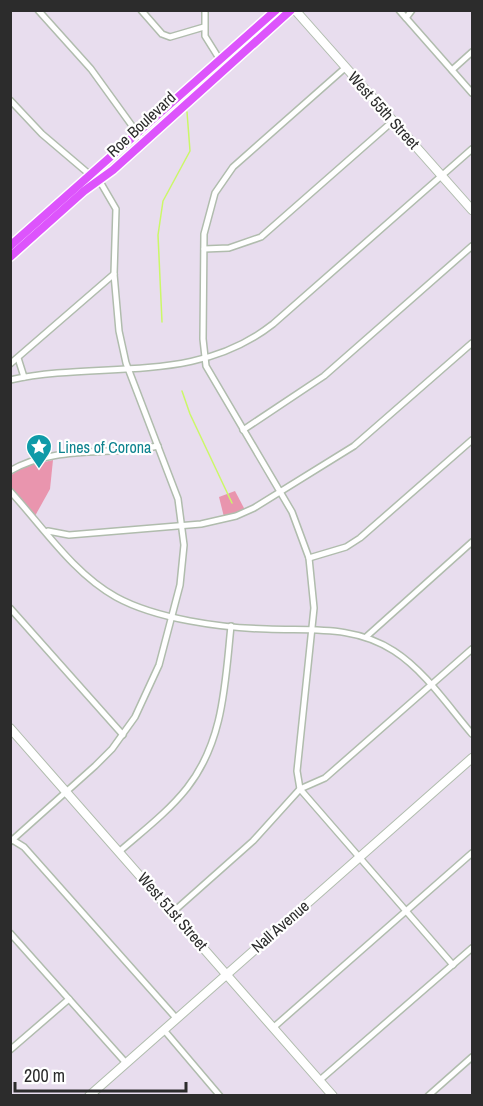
<svg xmlns="http://www.w3.org/2000/svg" width="483" height="1106" font-family="'Archivo Narrow',sans-serif">
<style>
.green{fill:#e995ae}
.lines{fill:none;stroke-linecap:round;stroke-linejoin:round}
.stream{stroke:#cbf868;stroke-width:1.5}
.street-casing{stroke:#b0bcad;stroke-width:8}
.secondary-casing{stroke:#b0bcad;stroke-width:10}
.primary-casing{stroke:#fff;stroke-width:11}
.street{stroke:#fff;stroke-width:5}
.secondary{stroke:#fff;stroke-width:8}
.primary{stroke:#dd54fc;stroke-width:8}
.labels{text-anchor:middle;dominant-baseline:central;stroke-width:4.5;stroke-linejoin:round;paint-order:stroke}
.street-label{font-size:16px;fill:#2c2c2c;stroke:#fff}
.culture-label{font-size:16px;fill:#0d838f;stroke:#fff;text-anchor:start}
</style>
<rect width="100%" height="100%" fill="#e8ddee"/>
<g class="green">
<path d="M53 460 50 489 35 516 11 489 10 476 23 467Z"/>
<path d="M235 491 245 510 224 517 219 497Z"/>
</g>
<g class="lines">
<g class="stream">
<path d="M162 322 158 235 163 201 190 151 187 112"/>
<path d="M182 391 190 414 232 503"/>
</g>
<defs>
<g id="street">
<path d="M38 10 91 69 143 141"/>
<path d="M141 10 162 34 170 37 204 27"/>
<path d="M205 10V36L220 60"/>
<path d="M399 10 472 93"/>
<path d="M406 18 412 10"/>
<path d="M345 68 233 167 215 193 204 234 203 339 206 366 292 512 309 558 314 608 297 771 300 789 453 965"/>
<path d="M452 70 472 52"/>
<path d="M10 100 42 134 102 185 116 209 114 274 119 331 126 363 178 499 184 545 180 585 159 665 135 717 112 749 95 766 10 842"/>
<path d="M204 249 229 248 261 237 393 121"/>
<path d="M18 358 24 377"/>
<path d="M10 364 114 274"/>
<path d="M10 380C102 360 194 386 273 324L472 149"/>
<path d="M243 430 324 376 472 246"/>
<path d="M10 471C54 445 110 456 158 446"/>
<path d="M10 491C43 527 73 573 116 597 156 619 222 628 267 629 312 631 354 625 394 651 425 671 448 706 472 734"/>
<path d="M48 531 69 535 201 524 236 516 254 508 354 446 472 343"/>
<path d="M309 558 346 547 360 538 472 440"/>
<path d="M10 608 123 735"/>
<path d="M366 637 472 542"/>
<path d="M11 839 24 847 176 1018"/>
<path d="M120 851C143 831 168 812 187 788 224 741 225 683 231 626"/>
<path d="M173 912 253 841 300 789 325 778 472 649"/>
<path d="M10 933 126 1063"/>
<path d="M274 1027 472 853"/>
<path d="M164 1030 220 1096"/>
<path d="M10 1050 69 999"/>
<path d="M320 1080 472 948"/>
<path d="M428 1096 472 1057"/>
</g>
<g id="secondary">
<path d="M295 10 472 210"/>
<path d="M10 728 333 1096"/>
<path d="M89 1096 472 758"/>
</g>
<g id="primary">
<path d="M10 246 276 10"/>
<path d="M10 257 84 191 113 170 291 10"/>
</g>
</defs>
<use href="#street" class="street-casing"/>
<use href="#secondary" class="secondary-casing"/>
<use href="#primary" class="primary-casing"/>
<use href="#street" class="street"/>
<use href="#secondary" class="secondary"/>
<use href="#primary" class="primary"/>
</g>
<defs>
<symbol id="sight-pin" viewBox="-11 -11 22 30"><path d="M0 17L-7.5 6A9.5 9.5 0 1 1 7.5 6Z" fill="#0f9aa8" stroke="#fff"/><path d="M0-6L1.8-2.2L6-1.7L2.9 1.2L3.7 5.4L0 3.3L-3.7 5.4L-2.9 1.2L-6-1.7L-1.8-2.2Z" fill="#fff"/></symbol>
</defs>
<g fill-rule="evenodd">
<use href="#sight-pin" x="24" y="432" width="30" height="40"/>
</g>
<g class="labels">
<g class="street-label">
<text transform="translate(384 110) rotate(48)">West 55th Street</text>
<text transform="translate(141 124) rotate(-43)">Roe Boulevard</text>
<text transform="translate(173 911) rotate(49)">West 51st Street</text>
<text transform="translate(280 926) rotate(-41)">Nall Avenue</text>
</g>
<g class="culture-label">
<text x="58" y="447">Lines of Corona</text>
</g>
</g>
<rect width="483" height="1106" fill="none" stroke="#2c2c2c" stroke-width="24"/>
<path d="M15 1082v9h171v-9" fill="none" stroke="#2c2c2c" stroke-width="3"/>
<text x="24" y="1082" font-size="18" fill="#2c2c2c" stroke="#ffffff" stroke-width="4.5" paint-order="stroke">200 m</text>
</svg>
